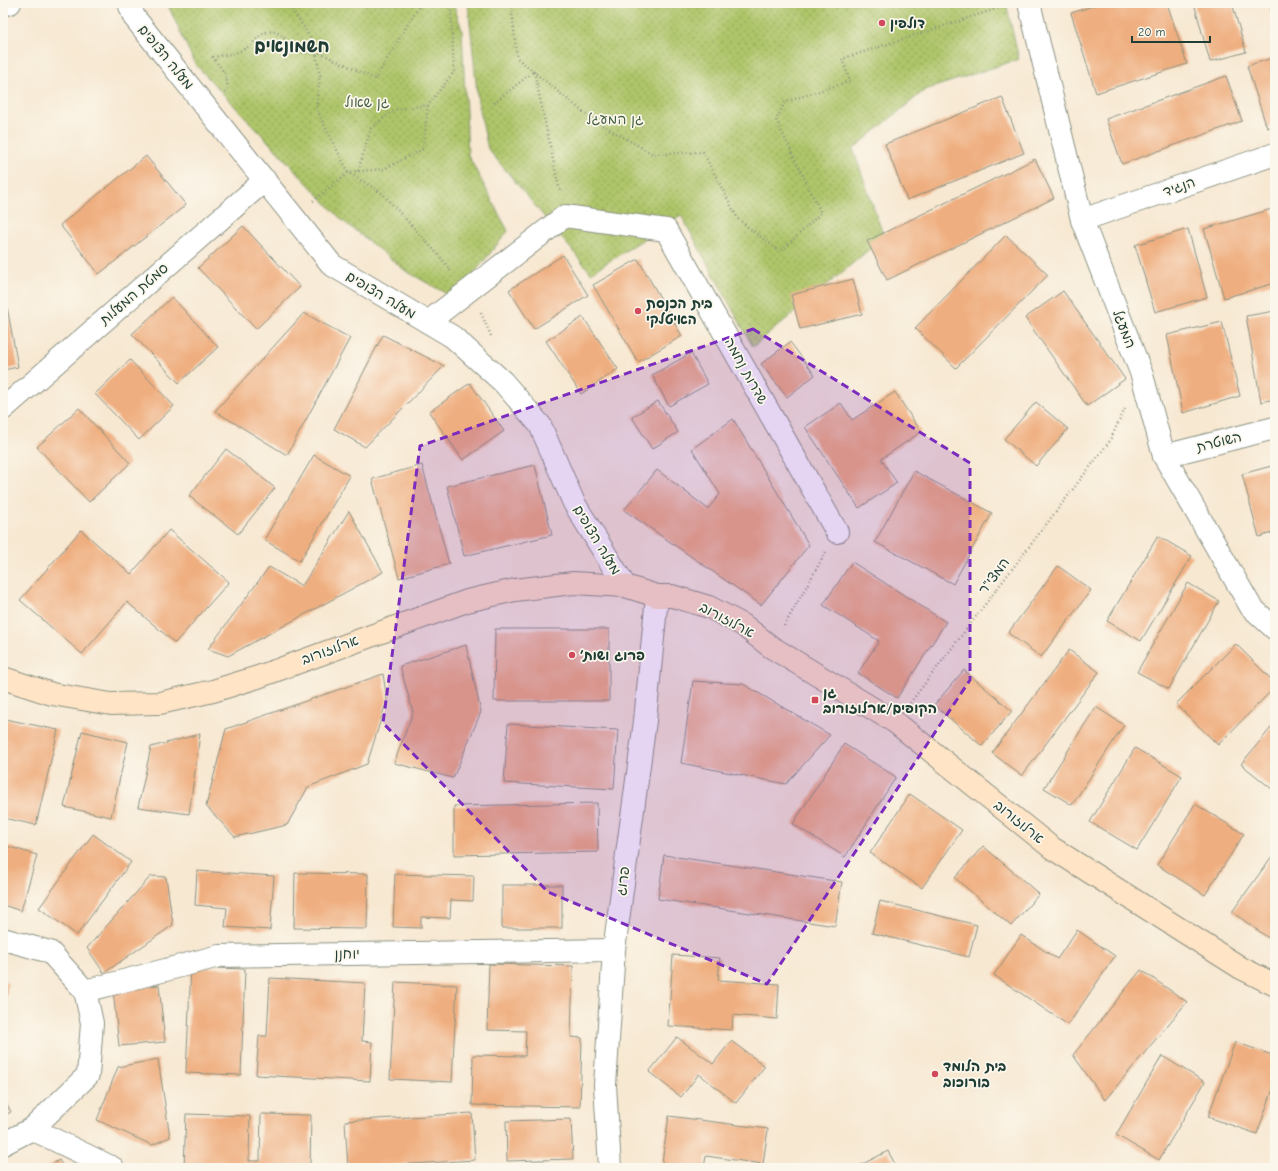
<svg xmlns="http://www.w3.org/2000/svg" width="1278" height="1171" font-family="'Comic Neue','Playpen Sans Hebrew',sans-serif">
<style>
.grass{fill:url(#grass-dots);stroke:#66814e}
.building{fill:#efae7f}
.lines{fill:none;stroke-linecap:round;stroke-linejoin:round}
.street-casing{stroke:#8b9283;stroke-width:24}
.secondary-casing{stroke:#8b9283;stroke-width:24}
.path{stroke:#8b9283;stroke-width:2.5;stroke-dasharray:1 3;stroke-linecap:butt}
.street{stroke:#fff;stroke-width:22}
.secondary{stroke:#ffe4c6;stroke-width:22}
.marked{fill:#7b2cbf;fill-opacity:0.2;stroke:#7b2cbf;stroke-width:3;stroke-dasharray:8 5;stroke-linejoin:round}
.poi-dot{fill:#d1495b;stroke:#fbf7ec;stroke-width:1.5}
.labels{text-anchor:middle;dominant-baseline:central;stroke-width:3.5;stroke-linejoin:round;paint-order:stroke}
.poi-label{font-size:14px;font-weight:bold;fill:#1f3d34;stroke:#fbf7ec;text-anchor:start}
.street-label{font-size:14px;fill:#1f3d34;stroke:#fbf7ec}
.park-label{font-size:14px;fill:#435f41;stroke:#fbf7ec}
.district-label{font-size:18px;font-weight:bold;fill:#1f3d34;stroke:#fbf7ec}
</style>
<defs>
<pattern id="grass-dots" width="8" height="8" patternUnits="userSpaceOnUse"><rect width="8" height="8" fill="#aec569"/><path d="M2 2h.1M6 6h.1" fill="none" stroke="#8da157" stroke-width="1.8" stroke-linecap="round"/></pattern>
</defs>
<rect width="100%" height="100%" fill="#fbf7ec"/>
<filter id="ink" filterUnits="userSpaceOnUse"><feTurbulence type="fractalNoise" baseFrequency=".025" numOctaves="2"/><feDisplacementMap in="SourceGraphic" scale="8" xChannelSelector="R" yChannelSelector="G"/><feConvolveMatrix kernelMatrix="1 2 1 2 8 2 1 2 1" color-interpolation-filters="sRGB"/></filter>
<filter id="wash" filterUnits="userSpaceOnUse"><feTurbulence type="fractalNoise" baseFrequency=".012" numOctaves="4" result="noise"/><feDisplacementMap in="SourceGraphic" scale="16" xChannelSelector="R" yChannelSelector="G"/><feGaussianBlur stdDeviation="0.9" result="paint"/><feColorMatrix in="noise" values="0 0 0 0 0 0 0 0 0 0 0 0 0 0 0 0 0 1.4 0 .05"/><feComposite in="paint" operator="in"/></filter>
<g filter="url(#wash)">
<rect width="100%" height="100%" fill="#f7e8d2"/>
<g class="grass">
<path d="M167 3H453L462 30 468 155 508 231 454 298 406 271 342 220 195 64Z"/>
<path d="M468 3H1006L1019 59 925 90 853 149 884 237 753 347 681 215 591 273 488 149 478 102Z"/>
</g>
<g id="blocks">
<g class="building">
<path d="M1102 3H1167L1187 64 1096 93 1071 13Z"/>
<path d="M1194 3H1232L1246 52 1210 62Z"/>
<path d="M1269 3H1275V20Z"/>
<path d="M1275 57V125L1267 128 1247 66Z"/>
<path d="M1226 76 1242 121 1122 164 1106 119Z"/>
<path d="M1002 97 1024 153 907 200 885 144Z"/>
<path d="M146 156 186 205 99 274 60 225Z"/>
<path d="M1035 159 1054 198 887 280 867 241Z"/>
<path d="M1272 209 1275 219V283L1224 298 1204 229Z"/>
<path d="M243 226 300 287 256 329 198 268Z"/>
<path d="M1188 229 1207 297 1155 312 1135 245Z"/>
<path d="M1006 235 1048 275 956 368 915 328Z"/>
<path d="M563 255 588 295 534 329 509 290Z"/>
<path d="M638 259 682 336 638 362 593 285Z"/>
<path d="M853 279 862 314 800 329 791 295Z"/>
<path d="M1063 291 1125 379 1087 406 1025 318Z"/>
<path d="M172 297 218 347 179 383 132 334Z"/>
<path d="M6 301 18 367 3 370V302Z"/>
<path d="M1275 311V399L1261 402 1246 316Z"/>
<path d="M304 313 350 338 287 455 215 411Z"/>
<path d="M583 317 618 369 581 394 546 341Z"/>
<path d="M1222 322 1240 396 1183 413 1167 335Z"/>
<path d="M383 335 444 366 365 447 334 429Z"/>
<path d="M790 342 815 375 787 397 761 364Z"/>
<path d="M691 353 708 384 669 406 652 375Z"/>
<path d="M130 360 174 406 139 440 95 394Z"/>
<path d="M470 383 504 431 463 460 429 412Z"/>
<path d="M895 392 921 432 881 459 897 483 859 508 805 427 841 403 852 420Z"/>
<path d="M658 401 678 432 652 449 632 417Z"/>
<path d="M1036 402 1068 429 1036 466 1004 439Z"/>
<path d="M79 408 130 463 89 502 37 447Z"/>
<path d="M733 419 809 545 761 605 624 510 657 470 708 509 720 494 692 449Z"/>
<path d="M226 449 275 488 238 534 189 496Z"/>
<path d="M314 455 350 476 300 561 264 540Z"/>
<path d="M422 465 449 564 399 578 372 479Z"/>
<path d="M535 465 552 535 464 556 447 486Z"/>
<path d="M1275 465V532L1259 537 1242 474Z"/>
<path d="M914 471 992 513 953 584 875 542Z"/>
<path d="M349 511 383 572 228 656 208 649 269 567 302 586Z"/>
<path d="M81 530 131 574 169 530 229 582 175 643 127 602 82 654 20 600Z"/>
<path d="M1158 536 1192 556 1141 641 1107 621Z"/>
<path d="M852 562 946 622 897 698 858 673 879 641 823 605Z"/>
<path d="M1058 566 1091 590 1041 657 1008 633Z"/>
<path d="M1188 583 1219 601 1169 689 1137 672Z"/>
<path d="M495 629H609V701H494Z"/>
<path d="M1236 644 1275 683V687L1218 745 1176 704Z"/>
<path d="M466 645 481 712 453 778 394 763 413 712 400 666Z"/>
<path d="M1069 650 1099 672 1022 776 992 753Z"/>
<path d="M964 670 1012 711 982 746 934 705Z"/>
<path d="M383 674 387 700 367 764 308 787 287 825 235 837 206 806 226 729Z"/>
<path d="M693 681 743 684 830 735 786 784 681 763Z"/>
<path d="M1096 707 1124 725 1072 805 1044 788Z"/>
<path d="M5 719 58 730 36 825 3 818V728Z"/>
<path d="M1275 723V786L1272 789 1241 764Z"/>
<path d="M508 724 618 730 614 789 504 783Z"/>
<path d="M82 731 128 742 111 817 64 807Z"/>
<path d="M200 734 189 814 138 807 151 747Z"/>
<path d="M844 744 896 777 845 857 793 824Z"/>
<path d="M1135 748 1182 776 1137 850 1090 822Z"/>
<path d="M910 794 962 830 922 888 870 853Z"/>
<path d="M597 803 598 852 454 855V806Z"/>
<path d="M1195 804 1244 834 1205 895 1157 865Z"/>
<path d="M93 834 131 862 77 935 39 908Z"/>
<path d="M3 845 37 855 21 911 3 905Z"/>
<path d="M983 846 1039 894 1011 926 955 878Z"/>
<path d="M1275 852V940L1274 942 1232 912Z"/>
<path d="M664 855 842 882 835 926 658 899Z"/>
<path d="M197 871 274 876 270 930 225 927 227 908 195 905Z"/>
<path d="M295 873 368 874 367 929 294 928Z"/>
<path d="M395 874 474 876 473 901 451 900 450 918 421 917V928L393 927Z"/>
<path d="M151 876 166 877 173 925 104 973 87 948Z"/>
<rect x="502" y="885" width="60" height="43"/>
<path d="M880 901 977 925 969 957 872 933Z"/>
<path d="M1077 930 1115 956 1068 1025 994 975 1021 935 1057 959Z"/>
<path d="M673 955 720 958 718 980 779 984 777 1019 733 1015 732 1030 668 1026Z"/>
<path d="M489 964 573 966 571 1037 582 1038 580 1107 472 1105 473 1055 525 1056 526 1031 487 1030Z"/>
<path d="M191 967 245 969 241 1075 186 1073Z"/>
<path d="M1141 970 1187 1002 1105 1100 1073 1055Z"/>
<path d="M270 978 365 983 362 1041 372 1042 370 1081 256 1075 259 1036H267Z"/>
<path d="M3 982H8L5 1009H3Z"/>
<path d="M395 982 457 985 452 1082 390 1079Z"/>
<path d="M159 985 165 1042 119 1046 113 990Z"/>
<path d="M677 1037 713 1064 731 1041 765 1066 736 1103 699 1074 681 1097 649 1072Z"/>
<path d="M1235 1042 1275 1056V1083L1257 1134 1208 1117Z"/>
<path d="M1162 1056 1205 1082 1159 1160 1116 1135Z"/>
<path d="M158 1059 170 1137 152 1145 97 1120 118 1067Z"/>
<path d="M3 1097 11 1112 3 1116Z"/>
<path d="M472 1113 475 1160 348 1168 345 1121Z"/>
<path d="M186 1114 250 1116 249 1161H260L261 1114 311 1115 310 1168H184Z"/>
<path d="M669 1116 768 1129 763 1164 706 1156 704 1168H661Z"/>
<path d="M571 1119 573 1159 507 1161 506 1121Z"/>
<path d="M888 1151 897 1168H855Z"/>
<path d="M59 1160 64 1168H46Z"/>
</g>
</g>
</g>
<g filter="url(#ink)">
<use href="#blocks" fill-opacity="0" stroke="#8b9283" stroke-width="1"/>
<g class="lines">
<defs>
<g id="street">
<path d="M129 3 134 17 332 265 453 337 503 382 540 425 574 503 625 586"/>
<path d="M1029 3 1082 220 1142 375 1164 456 1251 607 1275 629"/>
<path d="M3 5 10 3"/>
<path d="M1082 220 1275 154"/>
<path d="M428 322 565 216 666 230 837 532"/>
<path d="M3 409 265 180"/>
<path d="M1164 456 1275 428"/>
<path d="M3 939 50 952 85 991 92 1023 88 1075 32 1129 3 1144"/>
<path d="M85 991 219 956 614 950"/>
<path d="M32 1129 113 1168"/>
<path d="M610 1168 605 1085 614 950 645 721 657 596"/>
</g>
<path id="secondary" d="M3 678 52 694 111 704 160 703 213 691 258 677 467 601 515 590 573 583 625 586 657 596H672L709 607 743 625 771 647 895 722 1052 848 1241 968 1275 985"/>
</defs>
<use href="#street" class="street-casing"/>
<use href="#secondary" class="secondary-casing"/>
<g class="path">
<path d="M288 3 314 43 320 75 316 108 328 133 349 173 382 193 442 259 452 273"/>
<path d="M511 3 517 58 593 120 653 154 703 152 738 219 780 252 821 213 776 120 785 102 850 81 842 59 1005 6"/>
<path d="M316 51 375 79 421 3"/>
<path d="M225 93C232 79 221 69 213 57 226 55 240 53 251 45 256 41 261 33 268 32 281 28 288 46 297 51 303 54 310 53 315 52"/>
<path d="M494 103 534 71 560 192"/>
<path d="M358 171 371 128 394 110 428 105"/>
<path d="M313 201 349 172 384 169 423 149 428 105 454 72 451 12 447 3"/>
<path d="M481 313 492 338"/>
<path d="M784 626 826 552"/>
<path d="M910 703 1109 442 1125 409"/>
</g>
<use href="#street" class="street"/>
<use href="#secondary" class="secondary"/>
</g>
</g>
<path class="marked" d="M753 329 970 463V680L767 984 548 892 383 723 420 446Z"/>
<g class="poi-dot">
<circle cx="882" cy="23" r="4"/>
<circle cx="638" cy="311" r="4"/>
<circle cx="572" cy="655" r="4"/>
<rect x="811" y="696" width="8" height="8" rx="2"/>
<circle cx="935" cy="1074" r="4"/>
</g>
<g class="labels">
<g class="poi-label">
<text x="890" y="23">דולפין</text>
<text x="646" y="303">בית הכנסת<tspan x="646" dy="16">האיטלקי</tspan></text>
<text x="580" y="655">פרוג ושות׳</text>
<text x="823" y="692">גן<tspan x="823" dy="16">הקופים/ארלוזורוב</tspan></text>
<text x="943" y="1066">בית הלומד<tspan x="943" dy="16">בורוכוב</tspan></text>
</g>
<g class="street-label">
<text transform="translate(166 57) rotate(51)">מעלה הצופים</text>
<text transform="translate(1179 187) rotate(-19)">הנגיד</text>
<text transform="translate(134 294) rotate(-41)">סמטת המעלות</text>
<text transform="translate(381 295) rotate(31)">מעלה הצופים</text>
<text transform="translate(1124 329) rotate(69)">המעגל</text>
<text transform="translate(746 371) rotate(61)">שדרות נחמה</text>
<text transform="translate(1219 442) rotate(-14)">השוטרת</text>
<text transform="translate(597 540) rotate(59)">מעלה הצופים</text>
<text transform="translate(994 576) rotate(-53)">המצי"ר</text>
<text transform="translate(727 620) rotate(28)">ארלוזורוב</text>
<text transform="translate(330 650) rotate(-20)">ארלוזורוב</text>
<text transform="translate(1019 822) rotate(39)">ארלוזורוב</text>
<text transform="translate(623 881) rotate(-82)">פרוג</text>
<text transform="translate(347 954) rotate(-1)">יוחנן</text>
</g>
<g class="park-label">
<text x="367" y="102">גן שאול</text>
<text x="615" y="119">גן המעגל</text>
</g>
<g class="district-label">
<text x="292" y="46">חשמונאים</text>
</g>
</g>
<rect width="1278" height="1171" fill="none" stroke="#fbf7ec" stroke-width="16"/>
<path d="M1132 36v6h78v-6" fill="none" stroke="#1f3d34" stroke-width="2"/>
<text x="1138" y="36" font-size="12" fill="#1f3d34" stroke="#fbf7ec" stroke-width="3" paint-order="stroke">20 m</text>
</svg>
